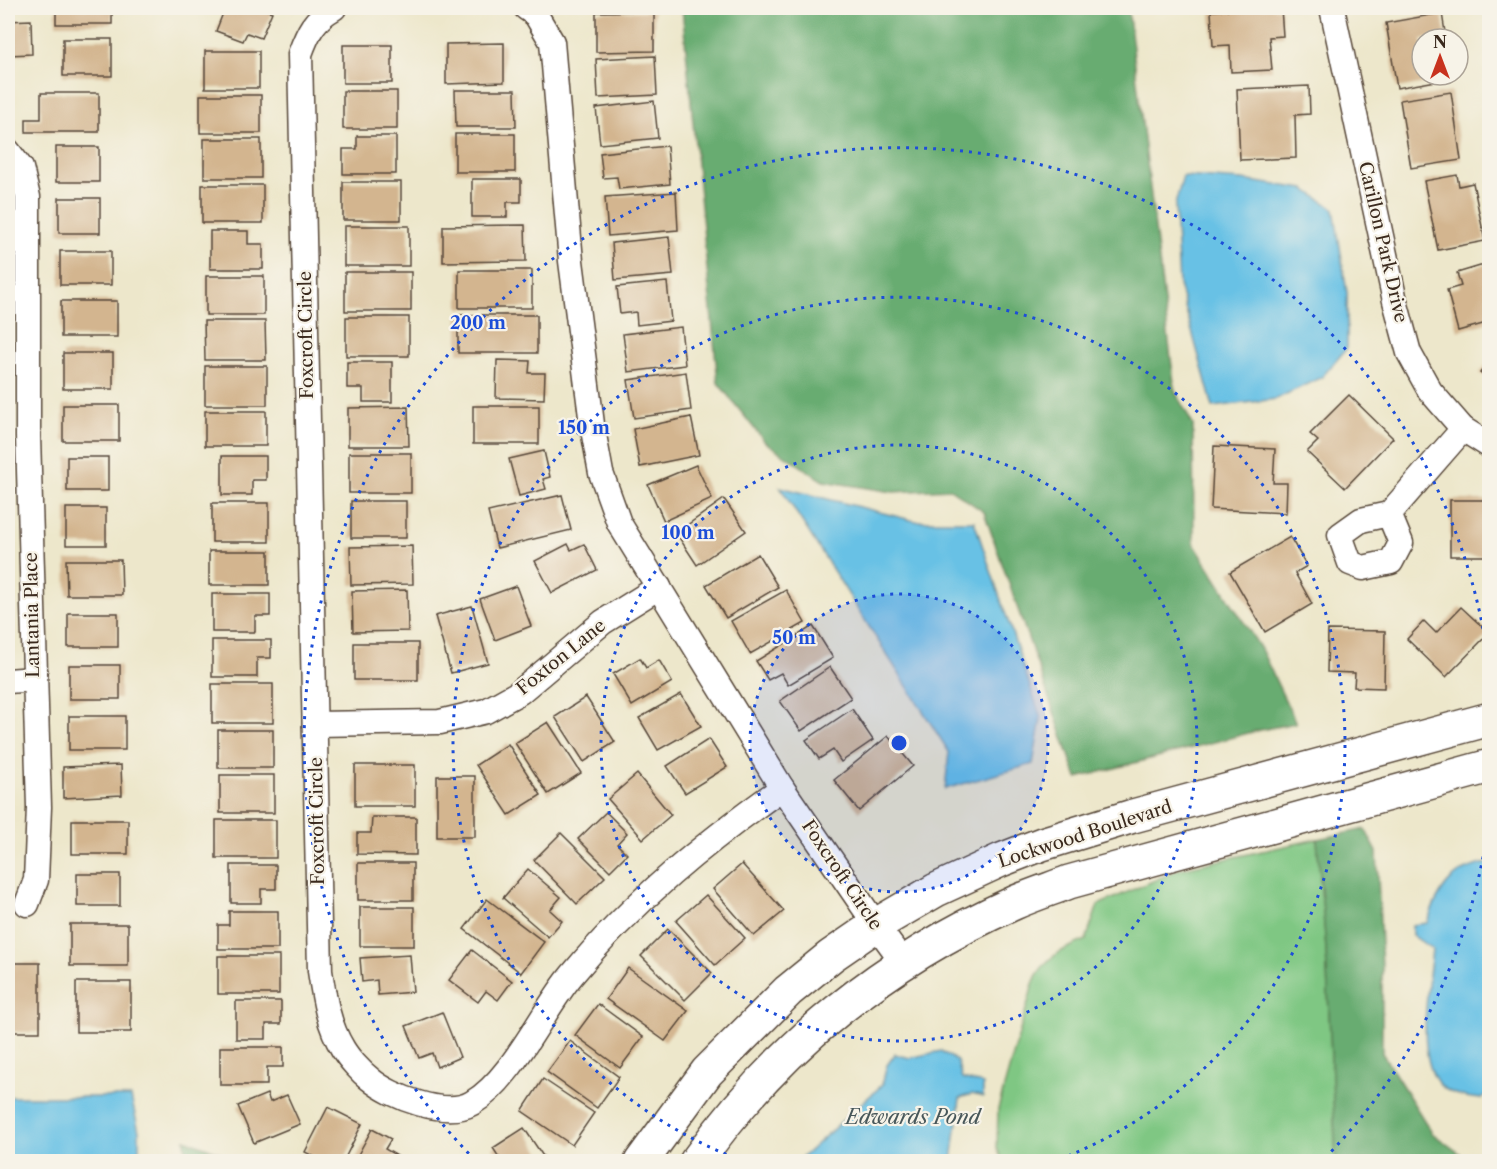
<svg xmlns="http://www.w3.org/2000/svg" width="1497" height="1169" font-family="'Libre Caslon Text',serif">
<style>
.green{fill:#7fc783;stroke:#5d7850;stroke-width:1.5}
.forest{fill:#67ac71;stroke:#516b48;stroke-width:1.5}
.water{fill:#67c1e5;stroke:#517682;stroke-width:1.5}
.building{fill:#d3b58f}
.lines{fill:none;stroke-linecap:round;stroke-linejoin:round}
.street-casing{stroke:#564638;stroke-width:27}
.secondary-casing{stroke:#564638;stroke-width:36}
.street{stroke:#fff;stroke-width:24}
.secondary{stroke:#fff;stroke-width:33}
.ring{fill:none;stroke:#1d4ed8;stroke-width:3;stroke-dasharray:3 6}
.labels{text-anchor:middle;dominant-baseline:central;stroke-width:4.5;stroke-linejoin:round;paint-order:stroke}
.street-label{font-size:18px;fill:#3b2a1e;stroke:#f7f3e8}
.water-label{font-size:20px;font-style:italic;fill:#48575a;stroke:#f7f3e8}
.centre{fill:#1d4ed8;stroke:#f7f3e8;stroke-width:3}
.ring-label{font-size:18px;text-anchor:middle;font-weight:bold;fill:#1d4ed8;stroke:#f7f3e8;stroke-width:4.5;stroke-linejoin:round;paint-order:stroke}
</style>
<rect width="100%" height="100%" fill="#f7f3e8"/>
<filter id="ink" filterUnits="userSpaceOnUse"><feTurbulence type="fractalNoise" baseFrequency=".0167" numOctaves="2"/><feDisplacementMap in="SourceGraphic" scale="12" xChannelSelector="R" yChannelSelector="G"/><feConvolveMatrix kernelMatrix="1 2 1 2 8 2 1 2 1" color-interpolation-filters="sRGB"/></filter>
<filter id="wash" filterUnits="userSpaceOnUse"><feTurbulence type="fractalNoise" baseFrequency=".008" numOctaves="4" result="noise"/><feDisplacementMap in="SourceGraphic" scale="24" xChannelSelector="R" yChannelSelector="G"/><feGaussianBlur stdDeviation="1.35" result="paint"/><feColorMatrix in="noise" values="0 0 0 0 0 0 0 0 0 0 0 0 0 0 0 0 0 1.4 0 .05"/><feComposite in="paint" operator="in"/></filter>
<g filter="url(#wash)">
<rect width="100%" height="100%" fill="#ede7cb"/>
<path class="green" d="M1317 839 1326 949 1336 1161 1003 1162 997 1148 998 1109 1030 995C1036 963 1057 951 1086 940L1098 905 1180 869Z"/>
<g class="forest">
<path d="M682 8H1128L1175 391 1193 425 1194 544 1261 649 1296 723 1260 730 1077 778 984 512 950 489 893 492 823 481 765 442 718 383Z"/>
<path d="M1365 829 1377 852 1382 969V1053L1432 1133 1470 1161H1336L1326 949 1317 839Z"/>
<path d="M185 1139 240 1161H186Z"/>
</g>
<g class="water">
<path d="M1183 176 1242 180 1305 189 1334 209 1347 293V348L1322 377 1276 399 1213 407 1179 285 1175 205Z"/>
<path d="M780 487 915 521H974L1041 718 1033 764 945 789 949 752Z"/>
<path d="M1489 863 1490 1091 1482 1099C1468 1098 1449 1095 1439 1084 1415 1055 1429 984 1432 949L1412 935V925L1427 923C1439 889 1452 868 1489 863Z"/>
<path d="M941 1051 957 1061 962 1079 983 1084V1097L972 1094 960 1098 952 1161H798L882 1085 887 1065 895 1054 910 1058Z"/>
<path d="M8 1097H131L139 1131V1161H8Z"/>
</g>
<g id="blocks">
<g class="building">
<rect x="56" y="8" width="56" height="16"/>
<path d="M225 8H260L272 12 261 38 247 33 243 41 216 31Z"/>
<path d="M1257 8H1281L1283 36 1269 37 1272 70 1231 72 1230 45 1213 46 1211 11Z"/>
<path d="M654 11V51L596 52V12Z"/>
<path d="M1442 13 1446 39H1422V75H1453V78L1397 88 1386 23Z"/>
<path d="M31 20 32 54 8 55V21Z"/>
<rect x="63" y="39" width="49" height="37"/>
<path d="M504 43V82L446 84V44Z"/>
<rect x="343" y="45" width="49" height="38"/>
<rect x="205" y="51" width="54" height="37"/>
<path d="M655 56 657 95 598 98 596 59Z"/>
<path d="M1309 86 1310 114 1295 115 1296 158 1240 160 1237 89Z"/>
<path d="M455 90H515L516 127H456Z"/>
<rect x="343" y="91" width="54" height="38"/>
<path d="M1451 92 1461 160 1411 168 1400 100Z"/>
<path d="M41 93H99V132H26V119H41Z"/>
<rect x="200" y="95" width="61" height="38"/>
<path d="M654 101 658 138 600 144 596 108Z"/>
<rect x="455" y="134" width="60" height="38"/>
<path d="M357 136H396V174H343V149H357Z"/>
<rect x="204" y="139" width="57" height="39"/>
<path d="M667 146 670 184 619 189 617 177 603 178 600 153Z"/>
<rect x="56" y="147" width="43" height="35"/>
<path d="M1457 175 1459 186 1473 183 1485 241 1438 250 1424 181Z"/>
<path d="M472 179H521V202H507V217H472Z"/>
<rect x="343" y="182" width="58" height="38"/>
<rect x="202" y="185" width="61" height="38"/>
<path d="M676 192 678 230 608 236 605 197Z"/>
<rect x="59" y="198" width="41" height="35"/>
<path d="M525 225 526 261 443 262V226Z"/>
<rect x="344" y="226" width="65" height="40"/>
<path d="M210 231H248V244H263V269H210Z"/>
<path d="M669 237 673 275 615 280 612 243Z"/>
<rect x="60" y="251" width="51" height="34"/>
<path d="M1490 263V322L1458 331 1447 290 1461 286 1457 273Z"/>
<rect x="459" y="270" width="73" height="38"/>
<rect x="345" y="272" width="66" height="39"/>
<rect x="206" y="276" width="58" height="39"/>
<path d="M667 282 671 321 637 325 636 312 620 314 617 287Z"/>
<rect x="61" y="301" width="56" height="36"/>
<rect x="458" y="315" width="79" height="38"/>
<rect x="346" y="317" width="63" height="39"/>
<path d="M204 321H265L266 360H205Z"/>
<path d="M681 327 685 365 628 372 623 334Z"/>
<rect x="63" y="353" width="50" height="36"/>
<path d="M1490 359V380L1480 373Z"/>
<path d="M497 360 530 361 529 373H545L544 399 496 398Z"/>
<path d="M347 362H392V402H363V388H347Z"/>
<rect x="205" y="366" width="62" height="39"/>
<path d="M686 372 691 410 634 418 628 380Z"/>
<path d="M1349 395 1393 438 1345 488 1307 452 1318 441 1310 434Z"/>
<rect x="63" y="405" width="56" height="36"/>
<rect x="473" y="406" width="66" height="38"/>
<path d="M408 407 409 446H348V408Z"/>
<rect x="205" y="411" width="61" height="35"/>
<path d="M691 417 699 455 640 467 633 429Z"/>
<path d="M1214 446 1275 449 1273 483H1287L1286 513 1211 509Z"/>
<path d="M544 451 550 477 543 479 546 489 519 496 509 459Z"/>
<rect x="349" y="453" width="62" height="40"/>
<path d="M222 456H266V480H252V495H222Z"/>
<rect x="67" y="457" width="41" height="34"/>
<path d="M696 465 712 499 664 521 648 485Z"/>
<path d="M562 495 571 530 497 548 488 512Z"/>
<path d="M724 499 746 531 697 565 676 533Z"/>
<rect x="1450" y="500" width="40" height="56"/>
<rect x="351" y="501" width="55" height="37"/>
<rect x="212" y="503" width="57" height="39"/>
<rect x="66" y="508" width="40" height="37"/>
<path d="M1290 537 1307 566 1295 573 1312 604 1265 632 1230 572Z"/>
<path d="M568 544 571 550 584 544 597 570 552 593 535 561Z"/>
<path d="M412 546 413 584 351 585 350 547Z"/>
<rect x="209" y="551" width="60" height="34"/>
<path d="M758 554 778 587 726 618 706 585Z"/>
<path d="M66 560H121L122 595H67Z"/>
<path d="M516 586 531 626 495 640 480 599Z"/>
<path d="M407 590 408 631 353 632 352 591Z"/>
<path d="M786 590 805 623 750 654 731 621Z"/>
<path d="M212 594H270V616H255V632H212Z"/>
<path d="M472 606 488 663 451 673 435 616Z"/>
<path d="M1461 607 1489 633 1446 677 1407 639 1424 621 1436 633Z"/>
<rect x="68" y="613" width="50" height="34"/>
<path d="M813 626 833 658 788 685 781 673 768 680 756 661Z"/>
<path d="M1328 630 1385 631 1384 688 1354 687 1355 673 1327 672Z"/>
<path d="M212 640H271V658H257V677H212Z"/>
<rect x="354" y="643" width="64" height="37"/>
<path d="M640 658 646 668 659 660 672 682 632 706 613 674Z"/>
<rect x="69" y="665" width="51" height="34"/>
<path d="M830 667 851 698 801 731 780 701Z"/>
<rect x="212" y="684" width="61" height="39"/>
<path d="M681 694 701 726 658 750 639 718Z"/>
<path d="M586 697 615 742 584 762 555 717Z"/>
<path d="M852 709 873 740 841 762 833 750 819 759 806 740Z"/>
<rect x="69" y="716" width="56" height="34"/>
<path d="M548 722 581 773 548 794 515 743Z"/>
<rect x="218" y="730" width="55" height="38"/>
<path d="M888 736 913 766 859 811 834 780Z"/>
<path d="M709 739 727 767 685 793 667 766Z"/>
<path d="M508 744 541 795 509 815 476 765Z"/>
<path d="M121 765 122 795 63 798V767Z"/>
<rect x="355" y="765" width="60" height="41"/>
<path d="M637 774 671 815 643 839 608 799Z"/>
<rect x="220" y="775" width="54" height="38"/>
<rect x="437" y="776" width="38" height="61"/>
<path d="M606 812 627 833 617 844 627 854 610 871 578 839Z"/>
<path d="M372 817H416V855L357 854V833H371Z"/>
<rect x="72" y="820" width="56" height="34"/>
<rect x="216" y="820" width="60" height="38"/>
<path d="M561 833 605 877 577 904 534 860Z"/>
<rect x="358" y="863" width="55" height="37"/>
<path d="M742 864 784 911 754 936 713 889Z"/>
<path d="M231 865H276V889H261V903H231Z"/>
<path d="M528 869 561 897 550 910 562 921 548 937 503 898Z"/>
<rect x="77" y="874" width="43" height="32"/>
<path d="M706 895 745 938 715 965 676 921Z"/>
<path d="M487 899 544 942 521 973 464 929Z"/>
<rect x="360" y="907" width="54" height="39"/>
<path d="M229 911H278V949H218V925H229Z"/>
<rect x="70" y="924" width="58" height="42"/>
<path d="M668 929 712 973 685 1000 641 956Z"/>
<path d="M472 950 512 981 498 1000 486 991 478 1002 449 980Z"/>
<path d="M410 955 413 992 378 995 377 980 362 982 360 958Z"/>
<rect x="218" y="956" width="61" height="38"/>
<rect x="8" y="963" width="32" height="69"/>
<path d="M628 968 688 1011 665 1041 606 999Z"/>
<rect x="76" y="982" width="55" height="50"/>
<path d="M236 1001H281V1024H266V1039H236Z"/>
<path d="M598 1004 643 1037 620 1068 575 1035Z"/>
<path d="M442 1012 460 1057 437 1067 432 1053 419 1058 406 1026Z"/>
<path d="M570 1041 619 1077 597 1108 547 1072Z"/>
<path d="M220 1047H283V1067H267V1085H220Z"/>
<path d="M543 1079 594 1113 572 1145 522 1111Z"/>
<path d="M267 1094 270 1102 287 1095 300 1124 254 1143 238 1106Z"/>
<path d="M328 1107 362 1124 343 1162H325L305 1152Z"/>
<path d="M524 1128 547 1162H502L493 1148Z"/>
<path d="M372 1129 391 1139 385 1149 399 1157 397 1162H354Z"/>
</g>
</g>
</g>
<g filter="url(#ink)">
<use href="#blocks" fill-opacity="0" stroke="#564638" stroke-width="1.5"/>
<g class="lines">
<defs>
<g id="street">
<path d="M334 8C314 19 308 32 300 54L320 971C324 997 328 1025 343 1049 349 1059 361 1072 370 1079 391 1097 446 1118 472 1103 512 1080 542 1011 572 975 632 902 706 842 782 788"/>
<path d="M526 8 536 15 552 42 571 261 592 424 601 473 619 523 782 788 876 925 903 962"/>
<path d="M1332 8 1395 301 1409 353 1430 391 1463 429 1490 446"/>
<path d="M8 151 21 168 28 197V436L39 807 36 880 27 904"/>
<path d="M1389 514 1401 543 1391 562 1363 568 1350 563 1340 535 1361 520 1389 514 1463 429"/>
<path d="M8 681 34 679"/>
<path d="M315 724 440 722 486 711 520 692 603 622 659 587"/>
</g>
<g id="secondary">
<path d="M641 1162 707 1072 788 991 831 956 876 925 936 890 1001 860 1042 844 1133 816 1490 719"/>
<path d="M696 1162C777 1047 886 960 1014 903 1032 895 1051 889 1069 882L1490 766"/>
</g>
</defs>
<use href="#street" class="street-casing"/>
<use href="#secondary" class="secondary-casing"/>
<use href="#street" class="street"/>
<use href="#secondary" class="secondary"/>
</g>
</g>
<circle cx="899" cy="743" r="149" fill="#1d4ed8" fill-opacity=".12"/>
<g class="ring">
<circle cx="899" cy="743" r="149"/>
<circle cx="899" cy="743" r="298"/>
<path d="M743 1161A446 446 0 1 1 1055 1161"/>
<path d="M1489 821A595 595 0 0 1 1323 1160M475 1160A595 595 0 1 1 1489 665"/>
</g>
<g class="labels">
<g class="street-label">
<text transform="translate(1383 242) rotate(77)">Carillon Park Drive</text>
<text transform="translate(306 335) rotate(-91)">Foxcroft Circle</text>
<text transform="translate(32 615) rotate(-91)">Lantania Place</text>
<text transform="translate(561 657) rotate(-39)">Foxton Lane</text>
<text transform="translate(317 821) rotate(-91)">Foxcroft Circle</text>
<text transform="translate(1085 834) rotate(-18)">Lockwood Boulevard</text>
<text transform="translate(842 875) rotate(56)">Foxcroft Circle</text>
</g>
<g class="water-label">
<text x="913" y="1117">Edwards Pond</text>
</g>
</g>
<circle cx="899" cy="743" r="9" class="centre"/>
<g class="ring-label">
<text x="478" y="329">200 m</text>
<text x="584" y="434">150 m</text>
<text x="688" y="539">100 m</text>
<text x="794" y="644">50 m</text>
</g>
<rect width="1497" height="1169" fill="none" stroke="#f7f3e8" stroke-width="30"/>
<g transform="translate(1440 57)"><circle r="28" fill="#f7f3e8" stroke="#aca397" stroke-width="1.5"/>
<path d="M0-4.5L10 22L0 15L-10 22Z" fill="#c8321e"/>
<text y="-9" font-size="16" font-weight="bold" text-anchor="middle" fill="#3b2a1e">N</text>
</g>
</svg>
